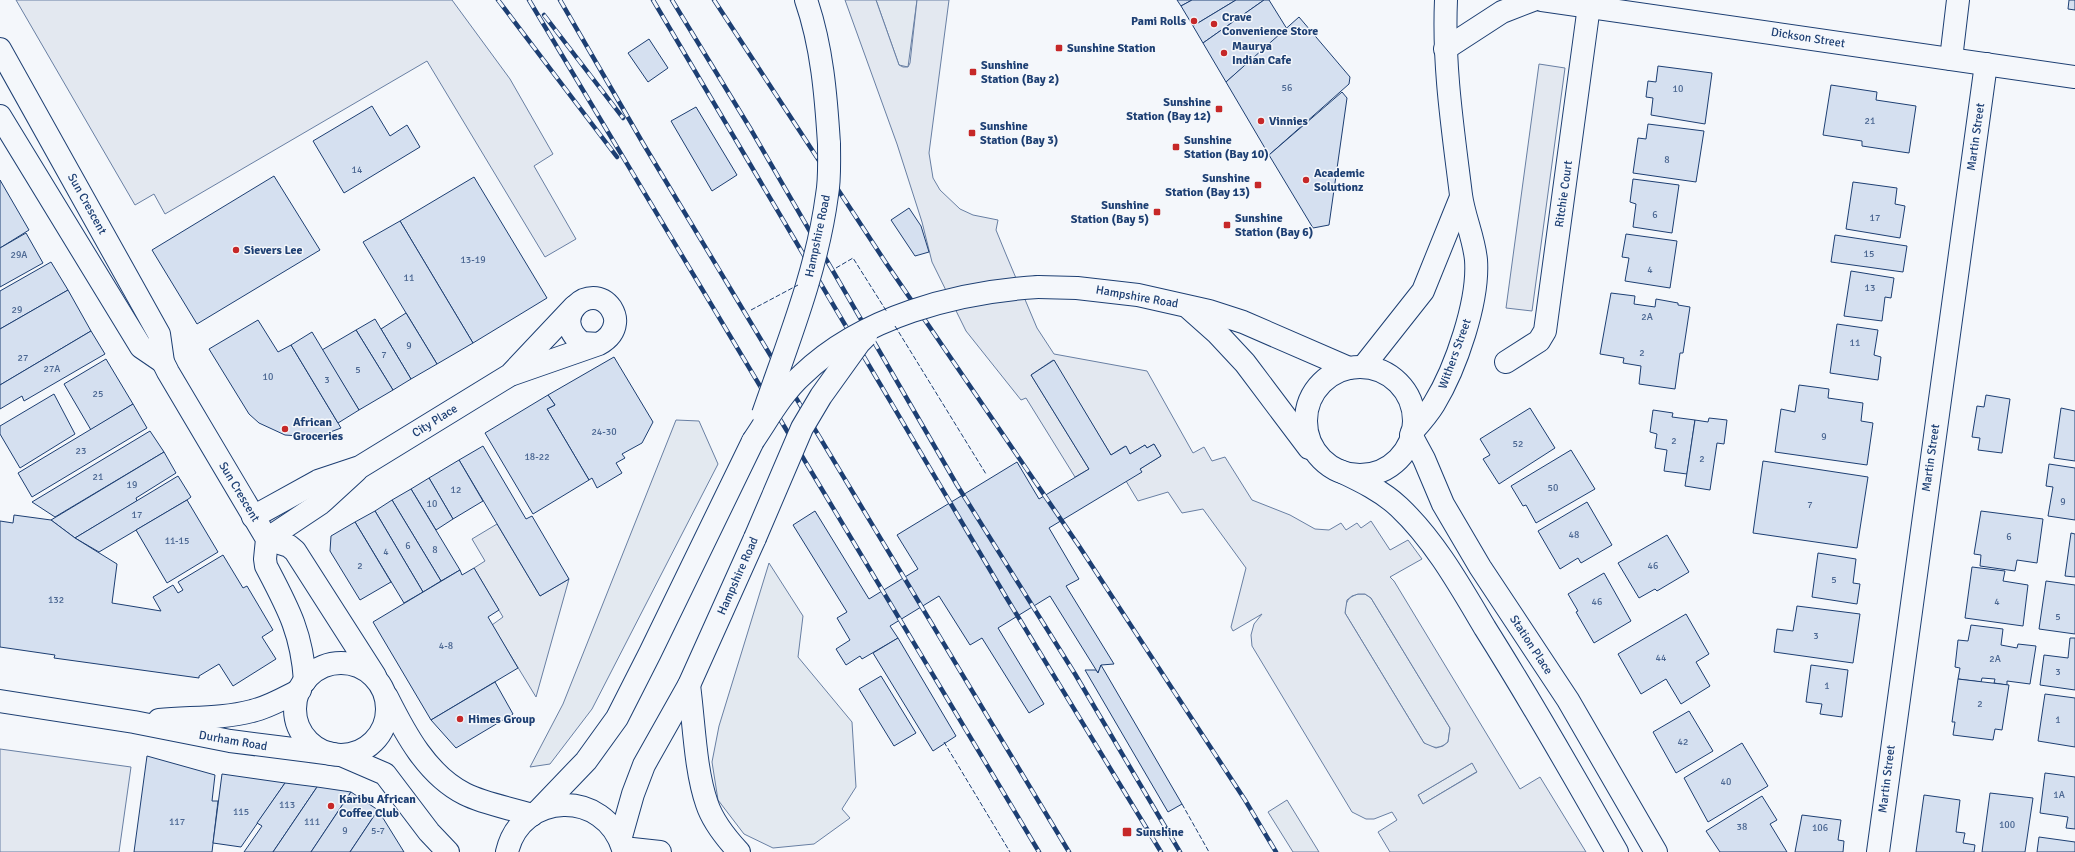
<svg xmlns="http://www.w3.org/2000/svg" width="2075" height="852" font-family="Signika,sans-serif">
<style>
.green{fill:#e3e9f0;stroke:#687fa3}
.parking{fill:#e3e8f0;stroke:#687fa3;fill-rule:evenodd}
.building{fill:#d5e0f0;stroke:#1d3f73}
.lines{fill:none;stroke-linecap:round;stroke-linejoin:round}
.street-casing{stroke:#1d3f73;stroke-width:24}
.secondary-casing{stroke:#1d3f73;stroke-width:24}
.street{stroke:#f4f7fb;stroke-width:22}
.secondary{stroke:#f4f7fb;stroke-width:22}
.rail-casing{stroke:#1d3f73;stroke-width:4.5}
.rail{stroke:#f4f7fb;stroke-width:3;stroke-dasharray:9;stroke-linecap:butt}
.secondary-bridge-casing{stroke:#1d3f73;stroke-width:24;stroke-linecap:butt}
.secondary-bridge{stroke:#f4f7fb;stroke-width:22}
.fence{stroke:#1d3f73;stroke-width:1;stroke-dasharray:5 2;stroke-linecap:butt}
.poi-dot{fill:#c62828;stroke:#f4f7fb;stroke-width:1.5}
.labels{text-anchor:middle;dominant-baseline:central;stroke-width:3;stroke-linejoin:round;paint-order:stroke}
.number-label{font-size:10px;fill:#4b6792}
.poi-label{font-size:12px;font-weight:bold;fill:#1d3f73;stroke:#f4f7fb;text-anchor:start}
.street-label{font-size:12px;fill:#1d3f73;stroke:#f4f7fb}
</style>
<rect width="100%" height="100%" fill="#f4f7fb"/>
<g class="green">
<path d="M876 0H917L908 67 899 65Z"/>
<path d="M676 420 699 421 718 464 592 709 550 764 530 767 563 704Z"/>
<path d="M769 563 803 616 798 657 852 722 856 787 842 809 850 818 814 844 773 848 744 834 718 800 712 762 719 726Z"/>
<path d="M1358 594H1365L1371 598 1450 728 1448 742C1440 749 1433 749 1424 743L1345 613C1345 602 1348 597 1358 594Z"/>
<path d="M1472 763 1478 771 1423 804 1418 795Z"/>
<path d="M1287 800 1319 852H1293L1268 812Z"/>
</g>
<g class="parking">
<path d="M16 0H452L510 79 553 154 534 166 576 239 545 257 427 61 165 214 154 194 135 205Z"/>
<path d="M845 0H876L899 65 903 67H908L910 63 917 0H949L929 153 933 178 940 190 960 209 973 215 998 220 996 230 1005 252 1037 328 1054 354 1147 371 1193 453 1204 447 1212 461 1225 457 1252 500 1290 515 1315 529 1329 530 1341 523 1346 530 1357 523 1361 528 1371 521 1390 550 1408 540 1422 559 1390 577 1394 581 1520 789 1540 777 1586 852H1390L1378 832 1397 820 1392 812 1374 819H1366L1352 812 1252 646 1251 635 1254 624 1262 614 1233 631 1231 627 1246 568 1203 509 1182 513 1168 492 1138 501 1126 481 1140 469 1161 456 1154 444 1147 448 1145 445 1130 454 1125 446 1111 455 1053 360 1031 375 1089 469 1075 477 1026 398 1021 400 966 331 932 262 922 222 897 144ZM1358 594H1365L1371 598 1450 728 1448 742 1443 746 1436 748 1424 743 1345 613 1347 600 1352 596ZM1472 763 1477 772 1423 804 1418 795Z"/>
<path d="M1539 64 1565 68 1532 311 1506 308Z"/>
<path d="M497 524 540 596 569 579 536 697 492 625 503 617 474 568 485 561 472 539Z"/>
<path d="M0 749 131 767 119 852H0Z"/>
</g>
<g class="building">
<path d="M1177 0H1192L1181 6Z"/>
<path d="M1192 0H1236L1193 26 1181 6Z"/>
<path d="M1236 0H1264L1203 43 1193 26Z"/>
<path d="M1264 0H1269L1287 29 1226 82 1203 43Z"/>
<path d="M2069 0H2075V10L2068 9Z"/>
<path d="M1299 17 1350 77 1349 84 1269 155 1226 82Z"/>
<path d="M649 39 668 68 648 82 628 53Z"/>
<path d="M1658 66 1712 73 1705 124 1651 115 1653 98 1646 97 1648 81 1656 82Z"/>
<path d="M1831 85 1877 92 1876 100 1916 106 1909 153 1862 146V141L1823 135Z"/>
<path d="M1342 92 1347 98 1329 225 1313 228 1269 155Z"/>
<path d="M372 106 390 136 407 125 420 147 344 193 313 141Z"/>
<path d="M696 107 737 175 712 191 671 121Z"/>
<path d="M1648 124 1704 131 1696 182 1633 173 1638 138 1646 139Z"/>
<path d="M274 176 320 250 197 324 152 250Z"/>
<path d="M474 177 547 298 473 343 400 221Z"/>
<path d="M1633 179 1679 185 1672 233 1633 227 1636 204 1630 202Z"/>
<path d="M0 180 29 230 0 248Z"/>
<path d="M1853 182 1897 188 1895 204 1905 206 1900 238 1846 229Z"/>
<path d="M909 208 921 226 929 252 915 256 891 220Z"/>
<path d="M400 221 473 343 437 364 363 242Z"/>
<path d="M26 233 43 263 0 287V248Z"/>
<path d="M1626 234 1677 241 1670 288 1625 281 1629 258 1622 257Z"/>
<path d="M1835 235 1907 246 1903 272 1831 262Z"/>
<path d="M51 262 68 290 0 329V291Z"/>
<path d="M1851 271 1894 278 1891 298 1885 297 1882 321 1844 316Z"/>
<path d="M68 290 91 331 0 385V329Z"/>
<path d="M1611 293 1635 296 1634 304 1655 307 1656 299 1678 303V305L1690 307 1683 353H1680L1675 389 1639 384 1641 366 1623 363 1624 358 1600 354Z"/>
<path d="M406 313 437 364 411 379 381 329Z"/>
<path d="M375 319 411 379 393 390 356 330Z"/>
<path d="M258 320 278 352 291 345 341 428 325 434 312 437 285 435 259 423 249 414 209 349Z"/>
<path d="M1837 324 1878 330 1874 355 1881 357 1878 380 1830 373Z"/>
<path d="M356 330 393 390 359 410 322 350Z"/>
<path d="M91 331 105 354 24 401 22 396 0 409V385Z"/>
<path d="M312 332 359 410 338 423 291 345Z"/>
<path d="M614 357 653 422 642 443 622 454 625 458 616 463 622 473 597 488 592 478 589 480 547 409 555 405 548 395Z"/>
<path d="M106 359 133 404 91 430 64 384Z"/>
<path d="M1054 360 1111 455 1126 446 1130 454 1145 445 1147 448 1154 444 1161 456 1140 469 1142 472 1049 528 1079 579 1066 586 1114 664 1101 665 1098 673 1050 596 998 628 1044 704 1029 713 982 638 970 645 939 596 890 626 898 638 862 659 860 656 846 665 836 649 850 640 837 618 847 612 793 525 815 511 869 599 918 569 897 535 1017 462 1039 499 1089 469 1031 375Z"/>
<path d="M1799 385 1829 389 1828 398 1863 403 1861 421 1873 423 1867 465 1775 452 1781 409 1795 412Z"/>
<path d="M54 394 75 434 20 468 0 434V426Z"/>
<path d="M548 395 555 405 547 409 589 480 533 514 485 433Z"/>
<path d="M1986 395 2010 399 2002 453 1978 450 1980 438 1972 437 1977 406 1984 407Z"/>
<path d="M133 404 147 428 32 497 18 473Z"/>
<path d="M1530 408 1555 448 1499 484 1483 459 1490 455 1480 439Z"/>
<path d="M2061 408 2075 411V461L2054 458Z"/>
<path d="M1653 410 1673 413 1672 417 1695 420 1687 474 1664 471 1667 450 1655 448 1657 434 1650 432Z"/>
<path d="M1709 418 1727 420 1724 444 1717 443 1710 490 1685 486 1695 420 1708 422Z"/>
<path d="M150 431 164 452 55 517 32 502Z"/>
<path d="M483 446 526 519 532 516 569 579 540 596 459 460Z"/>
<path d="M1571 450 1595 489 1536 523 1526 505 1523 506 1511 486Z"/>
<path d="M164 452 176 473 136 498 137 501 75 538 51 520Z"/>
<path d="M459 460 483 501 453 519 429 478Z"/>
<path d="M1763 461 1868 477 1857 548 1753 533Z"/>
<path d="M2049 464 2075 468V520L2048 516 2053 487 2046 486Z"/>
<path d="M178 476 191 497 187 500 99 552 75 538Z"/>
<path d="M429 478 453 519 436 530 411 489Z"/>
<path d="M411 489 460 570 441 581 392 500Z"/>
<path d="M187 500 218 552 167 583 136 530Z"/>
<path d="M392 500 441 581 423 592 375 511Z"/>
<path d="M1587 502 1612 545 1581 563 1578 558 1560 569 1538 531Z"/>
<path d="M375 511 423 592 404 603 355 522Z"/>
<path d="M1981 511 2043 519 2037 563 2017 560 2015 571 1980 566 1981 555 1974 554Z"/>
<path d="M14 515 51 520 75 538 117 564 112 603 161 611 153 597 173 585 178 593 183 590 178 582 223 555 243 588 247 586 273 630 262 637 276 659 233 686 219 664 199 676V678L54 658 55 655 0 647V521L13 523Z"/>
<path d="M355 522 391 582 360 600 330 551 331 536Z"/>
<path d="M2071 533 2075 534V577L2065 576Z"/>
<path d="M1667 535 1689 572 1657 591 1655 589 1639 598 1618 563Z"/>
<path d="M1818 553 1856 559 1853 583 1860 584 1857 604 1812 597Z"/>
<path d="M1972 567 2005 571 2003 581 2028 585 2023 626 1965 618Z"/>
<path d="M474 568 499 610 488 617 518 668 431 720 373 622 460 570 462 575Z"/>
<path d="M1604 573 1631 621 1594 643 1576 612 1578 611 1568 594Z"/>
<path d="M2046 581 2075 585V634L2039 629Z"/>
<path d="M1797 606 1860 614 1853 663 1774 652 1777 629 1793 631Z"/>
<path d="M1686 614 1709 654 1696 662 1710 686 1681 704 1666 679 1641 694 1618 654Z"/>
<path d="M1971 625 2003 629 2001 645 2017 648 2018 644 2036 646 2030 684 2007 681V685L1994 683 1995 679 1982 678 1981 682 1958 679 1960 668 1955 667 1958 640 1968 641Z"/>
<path d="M898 638 956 736 933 751 873 653Z"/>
<path d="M2070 638H2075V690L2040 685 2044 655 2068 658Z"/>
<path d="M1101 665 1182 804 1168 812 1085 670H1096L1098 673Z"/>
<path d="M1811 665 1848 670 1842 717 1820 714 1822 704 1806 702Z"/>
<path d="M881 676 916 733 894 746 859 689Z"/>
<path d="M1958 679 2009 685 2002 730 1995 729 1993 740 1953 735 1955 722H1952Z"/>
<path d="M495 682 513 714 456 748 431 720Z"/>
<path d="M2045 694 2075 698V747L2038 741Z"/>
<path d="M1689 711 1713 751 1676 773 1653 732Z"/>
<path d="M1742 743 1768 786 1708 822 1684 778Z"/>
<path d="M147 756 215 775 212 801H218L212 852H134Z"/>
<path d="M2045 773 2075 777V829L2066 828 2068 817 2040 813Z"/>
<path d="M222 774 285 783 241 847 213 843Z"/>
<path d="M285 783 317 787 273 852H244L262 826 257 823Z"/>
<path d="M317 787 351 792 311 852H273Z"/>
<path d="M351 792 378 810 350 852H311Z"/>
<path d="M1990 793 2033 798 2025 852H1982Z"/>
<path d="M1924 795 1960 800 1956 832 1965 833 1963 843 1975 845 1974 852H1916Z"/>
<path d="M1762 796 1777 820 1770 824 1787 852H1720L1706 831Z"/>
<path d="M378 810 404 852H350Z"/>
<path d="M1802 815 1841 820 1838 840 1844 841 1843 852H1795Z"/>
<path d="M2039 837 2075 842V852H2037Z"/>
</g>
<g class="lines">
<defs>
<g id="street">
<path d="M1542 0 2075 77"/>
<path d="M1445 49 1502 12 1533 0"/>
<path d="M1951 59 1958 0"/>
<path d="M1506 362 1539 341 1545 331 1589 6"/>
<path d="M513 374 599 344C608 339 614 333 615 323 616 317 614 313 611 308 591 280 548 317 582 343L599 344"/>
<path d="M253 517 318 481 360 467 510 375 574 307"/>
<path d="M267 539 321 503 356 471"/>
<path d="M623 848 660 852"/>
<path d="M1878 852 1986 64"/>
</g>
<g id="secondary">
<path d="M806 0C822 46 826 96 829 144"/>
<path d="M0 49 159 334 163 362 168 372 267 539 265 559 266 566C288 608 302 633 305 681"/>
<path d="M0 116 141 347 163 362"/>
<path d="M1038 287 1077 288 1138 295 1209 311 1243 322 1349 368"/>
<path d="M1190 309 1217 333 1245 363 1309 448"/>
<path d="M1363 367 1423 291 1461 197"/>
<circle cx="1360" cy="421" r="54"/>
<path d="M1412 432C1420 423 1428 414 1434 404 1456 368 1479 301 1476 260 1474 238 1464 217 1461 195 1453 130 1443 66 1446 0"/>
<path d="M1411 435 1424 459 1443 504 1480 567 1568 700 1656 852"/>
<path d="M1340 471C1361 481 1382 491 1399 507 1435 541 1460 586 1485 628 1531 701 1574 776 1617 852"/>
<path d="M267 539 289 546 295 551 375 676"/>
<circle cx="341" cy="709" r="46"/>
<path d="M689 685C694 722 695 770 707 804 713 822 726 838 739 852"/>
<path d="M387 697C405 733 427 775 465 794 485 804 510 808 532 815"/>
<path d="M0 701 134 722 230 741 333 754"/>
<path d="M159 720C190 717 222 719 252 711 269 707 284 698 300 690"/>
<path d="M341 755 385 774 429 832 448 852"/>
<path d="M539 810 586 761 617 718 650 653 753 441"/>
<path d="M620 840 633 794 644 765 689 685 755 538"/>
<path d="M507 852C521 791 605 789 623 849"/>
</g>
</defs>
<use href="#street" class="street-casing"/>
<use href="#secondary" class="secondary-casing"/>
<use href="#street" class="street"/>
<use href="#secondary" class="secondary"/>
<defs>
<g id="rail">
<path d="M498 0 617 157"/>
<path d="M529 0 1039 852"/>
<path d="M560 0 644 145 1069 852"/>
<path d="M653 0 1006 597 1161 852"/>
<path d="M672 0 750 128 957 485 1075 674 1180 852"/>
<path d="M714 0 886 263 1079 546 1245 800 1276 852"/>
<path d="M544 15 623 118"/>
</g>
</defs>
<use href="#rail" class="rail-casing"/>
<use href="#rail" class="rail"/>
<defs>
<g id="secondary-bridge">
<path d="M763 414C788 342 817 271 827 195 830 179 829 161 829 144"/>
<path d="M753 441C768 419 782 393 802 375 862 317 956 292 1038 287"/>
<path d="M755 538 802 428 821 396 859 343 866 336"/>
</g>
</defs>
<use href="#secondary-bridge" class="secondary-bridge-casing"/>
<use href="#secondary-bridge" class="secondary-bridge"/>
<g class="fence">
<path d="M836 268 853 258 887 312"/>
<path d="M751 310 798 285"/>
<path d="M895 326 986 474"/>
<path d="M944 742 1010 852"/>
<path d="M1182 804 1209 852"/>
</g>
</g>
<g class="poi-dot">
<circle cx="1194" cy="21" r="4"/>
<circle cx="1214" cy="24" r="4"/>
<rect x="1055" y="44" width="8" height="8" rx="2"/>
<circle cx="1224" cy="53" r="4"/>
<rect x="969" y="68" width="8" height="8" rx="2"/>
<rect x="1215" y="105" width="8" height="8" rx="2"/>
<circle cx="1261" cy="121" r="4"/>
<rect x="968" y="129" width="8" height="8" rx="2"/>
<rect x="1172" y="143" width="8" height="8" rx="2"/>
<circle cx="1306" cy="180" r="4"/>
<rect x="1254" y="181" width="8" height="8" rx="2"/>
<rect x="1153" y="208" width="8" height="8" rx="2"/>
<rect x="1223" y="221" width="8" height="8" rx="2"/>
<circle cx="236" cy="250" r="4"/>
<circle cx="285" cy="429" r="4"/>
<circle cx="460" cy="719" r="4"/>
<circle cx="331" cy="806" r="4"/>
<rect x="1122" y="827" width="10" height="10" rx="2"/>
</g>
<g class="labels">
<g class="number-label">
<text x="1287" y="88">56</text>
<text x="1678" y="89">10</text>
<text x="1870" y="121">21</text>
<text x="1667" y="160">8</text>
<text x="357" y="170">14</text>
<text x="1655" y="215">6</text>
<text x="1875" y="218">17</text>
<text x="1869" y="254">15</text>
<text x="19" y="255">29A</text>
<text x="473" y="260">13-19</text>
<text x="1650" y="270">4</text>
<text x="409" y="278">11</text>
<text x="1870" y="288">13</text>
<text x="17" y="310">29</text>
<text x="1647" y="317">2A</text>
<text x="1855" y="343">11</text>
<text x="409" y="346">9</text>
<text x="1642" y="353">2</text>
<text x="384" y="355">7</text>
<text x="23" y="358">27</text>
<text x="52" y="369">27A</text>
<text x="358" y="370">5</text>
<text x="268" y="377">10</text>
<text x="327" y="380">3</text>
<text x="98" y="394">25</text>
<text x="604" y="432">24-30</text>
<text x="1824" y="437">9</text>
<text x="1674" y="441">2</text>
<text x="1518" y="444">52</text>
<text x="81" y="451">23</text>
<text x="537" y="457">18-22</text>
<text x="1702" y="459">2</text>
<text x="98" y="477">21</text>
<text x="132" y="485">19</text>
<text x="1553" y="488">50</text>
<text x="456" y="490">12</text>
<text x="2063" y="502">9</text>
<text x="432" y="504">10</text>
<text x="1810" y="505">7</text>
<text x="137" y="515">17</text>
<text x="1574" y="535">48</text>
<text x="2009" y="537">6</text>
<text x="177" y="541">11-15</text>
<text x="408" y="546">6</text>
<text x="435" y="550">8</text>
<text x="386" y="552">4</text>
<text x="360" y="566">2</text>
<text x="1653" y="566">46</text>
<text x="1834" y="580">5</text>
<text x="56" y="600">132</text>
<text x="1597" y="602">46</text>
<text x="1997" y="602">4</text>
<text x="2058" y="617">5</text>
<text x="1816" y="636">3</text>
<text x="446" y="646">4-8</text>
<text x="1661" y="658">44</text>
<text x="1995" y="659">2A</text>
<text x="2058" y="672">3</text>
<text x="1827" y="686">1</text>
<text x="1980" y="704">2</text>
<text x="2058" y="720">1</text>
<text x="1683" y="742">42</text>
<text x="1726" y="782">40</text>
<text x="2059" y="795">1A</text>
<text x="287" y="805">113</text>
<text x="241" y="812">115</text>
<text x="177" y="822">117</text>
<text x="312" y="822">111</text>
<text x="2007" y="825">100</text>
<text x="1742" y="827">38</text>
<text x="1820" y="828">106</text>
<text x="345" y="831">9</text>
<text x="378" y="831">5-7</text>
</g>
<g class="poi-label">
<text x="1222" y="17">Crave<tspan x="1222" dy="14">Convenience Store</tspan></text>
<text x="1186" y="21" text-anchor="end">Pami Rolls</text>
<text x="1232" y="46">Maurya<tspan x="1232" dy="14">Indian Cafe</tspan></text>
<text x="1067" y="48">Sunshine Station</text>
<text x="981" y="65">Sunshine<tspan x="981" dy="14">Station (Bay 2)</tspan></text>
<text x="1211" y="102" text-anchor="end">Sunshine<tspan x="1211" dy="14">Station (Bay 12)</tspan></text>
<text x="1269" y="121">Vinnies</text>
<text x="980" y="126">Sunshine<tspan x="980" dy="14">Station (Bay 3)</tspan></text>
<text x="1184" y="140">Sunshine<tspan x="1184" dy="14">Station (Bay 10)</tspan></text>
<text x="1314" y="173">Academic<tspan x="1314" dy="14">Solutionz</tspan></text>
<text x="1250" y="178" text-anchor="end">Sunshine<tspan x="1250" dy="14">Station (Bay 13)</tspan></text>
<text x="1149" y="205" text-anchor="end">Sunshine<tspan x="1149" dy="14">Station (Bay 5)</tspan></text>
<text x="1235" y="218">Sunshine<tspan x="1235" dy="14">Station (Bay 6)</tspan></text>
<text x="244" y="250">Sievers Lee</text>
<text x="293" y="422">African<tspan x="293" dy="14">Groceries</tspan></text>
<text x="468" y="719">Himes Group</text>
<text x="339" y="799">Karibu African<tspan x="339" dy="14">Coffee Club</tspan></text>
<text x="1136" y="832">Sunshine</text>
</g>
<g class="street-label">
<text transform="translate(1808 38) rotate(9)">Dickson Street</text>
<text transform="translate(1976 137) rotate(-82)">Martin Street</text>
<text transform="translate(1564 194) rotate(-82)">Ritchie Court</text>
<text transform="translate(87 204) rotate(61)">Sun Crescent</text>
<text transform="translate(818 236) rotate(-78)">Hampshire Road</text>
<text transform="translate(1137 297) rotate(10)">Hampshire Road</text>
<text transform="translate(1455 354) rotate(-70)">Withers Street</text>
<text transform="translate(435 421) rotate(-32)">City Place</text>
<text transform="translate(1931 458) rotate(-82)">Martin Street</text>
<text transform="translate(239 492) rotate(59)">Sun Crescent</text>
<text transform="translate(738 576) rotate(-66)">Hampshire Road</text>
<text transform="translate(1531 645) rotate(57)">Station Place</text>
<text transform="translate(233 741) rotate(10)">Durham Road</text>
<text transform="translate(1887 779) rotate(-83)">Martin Street</text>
</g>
</g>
</svg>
